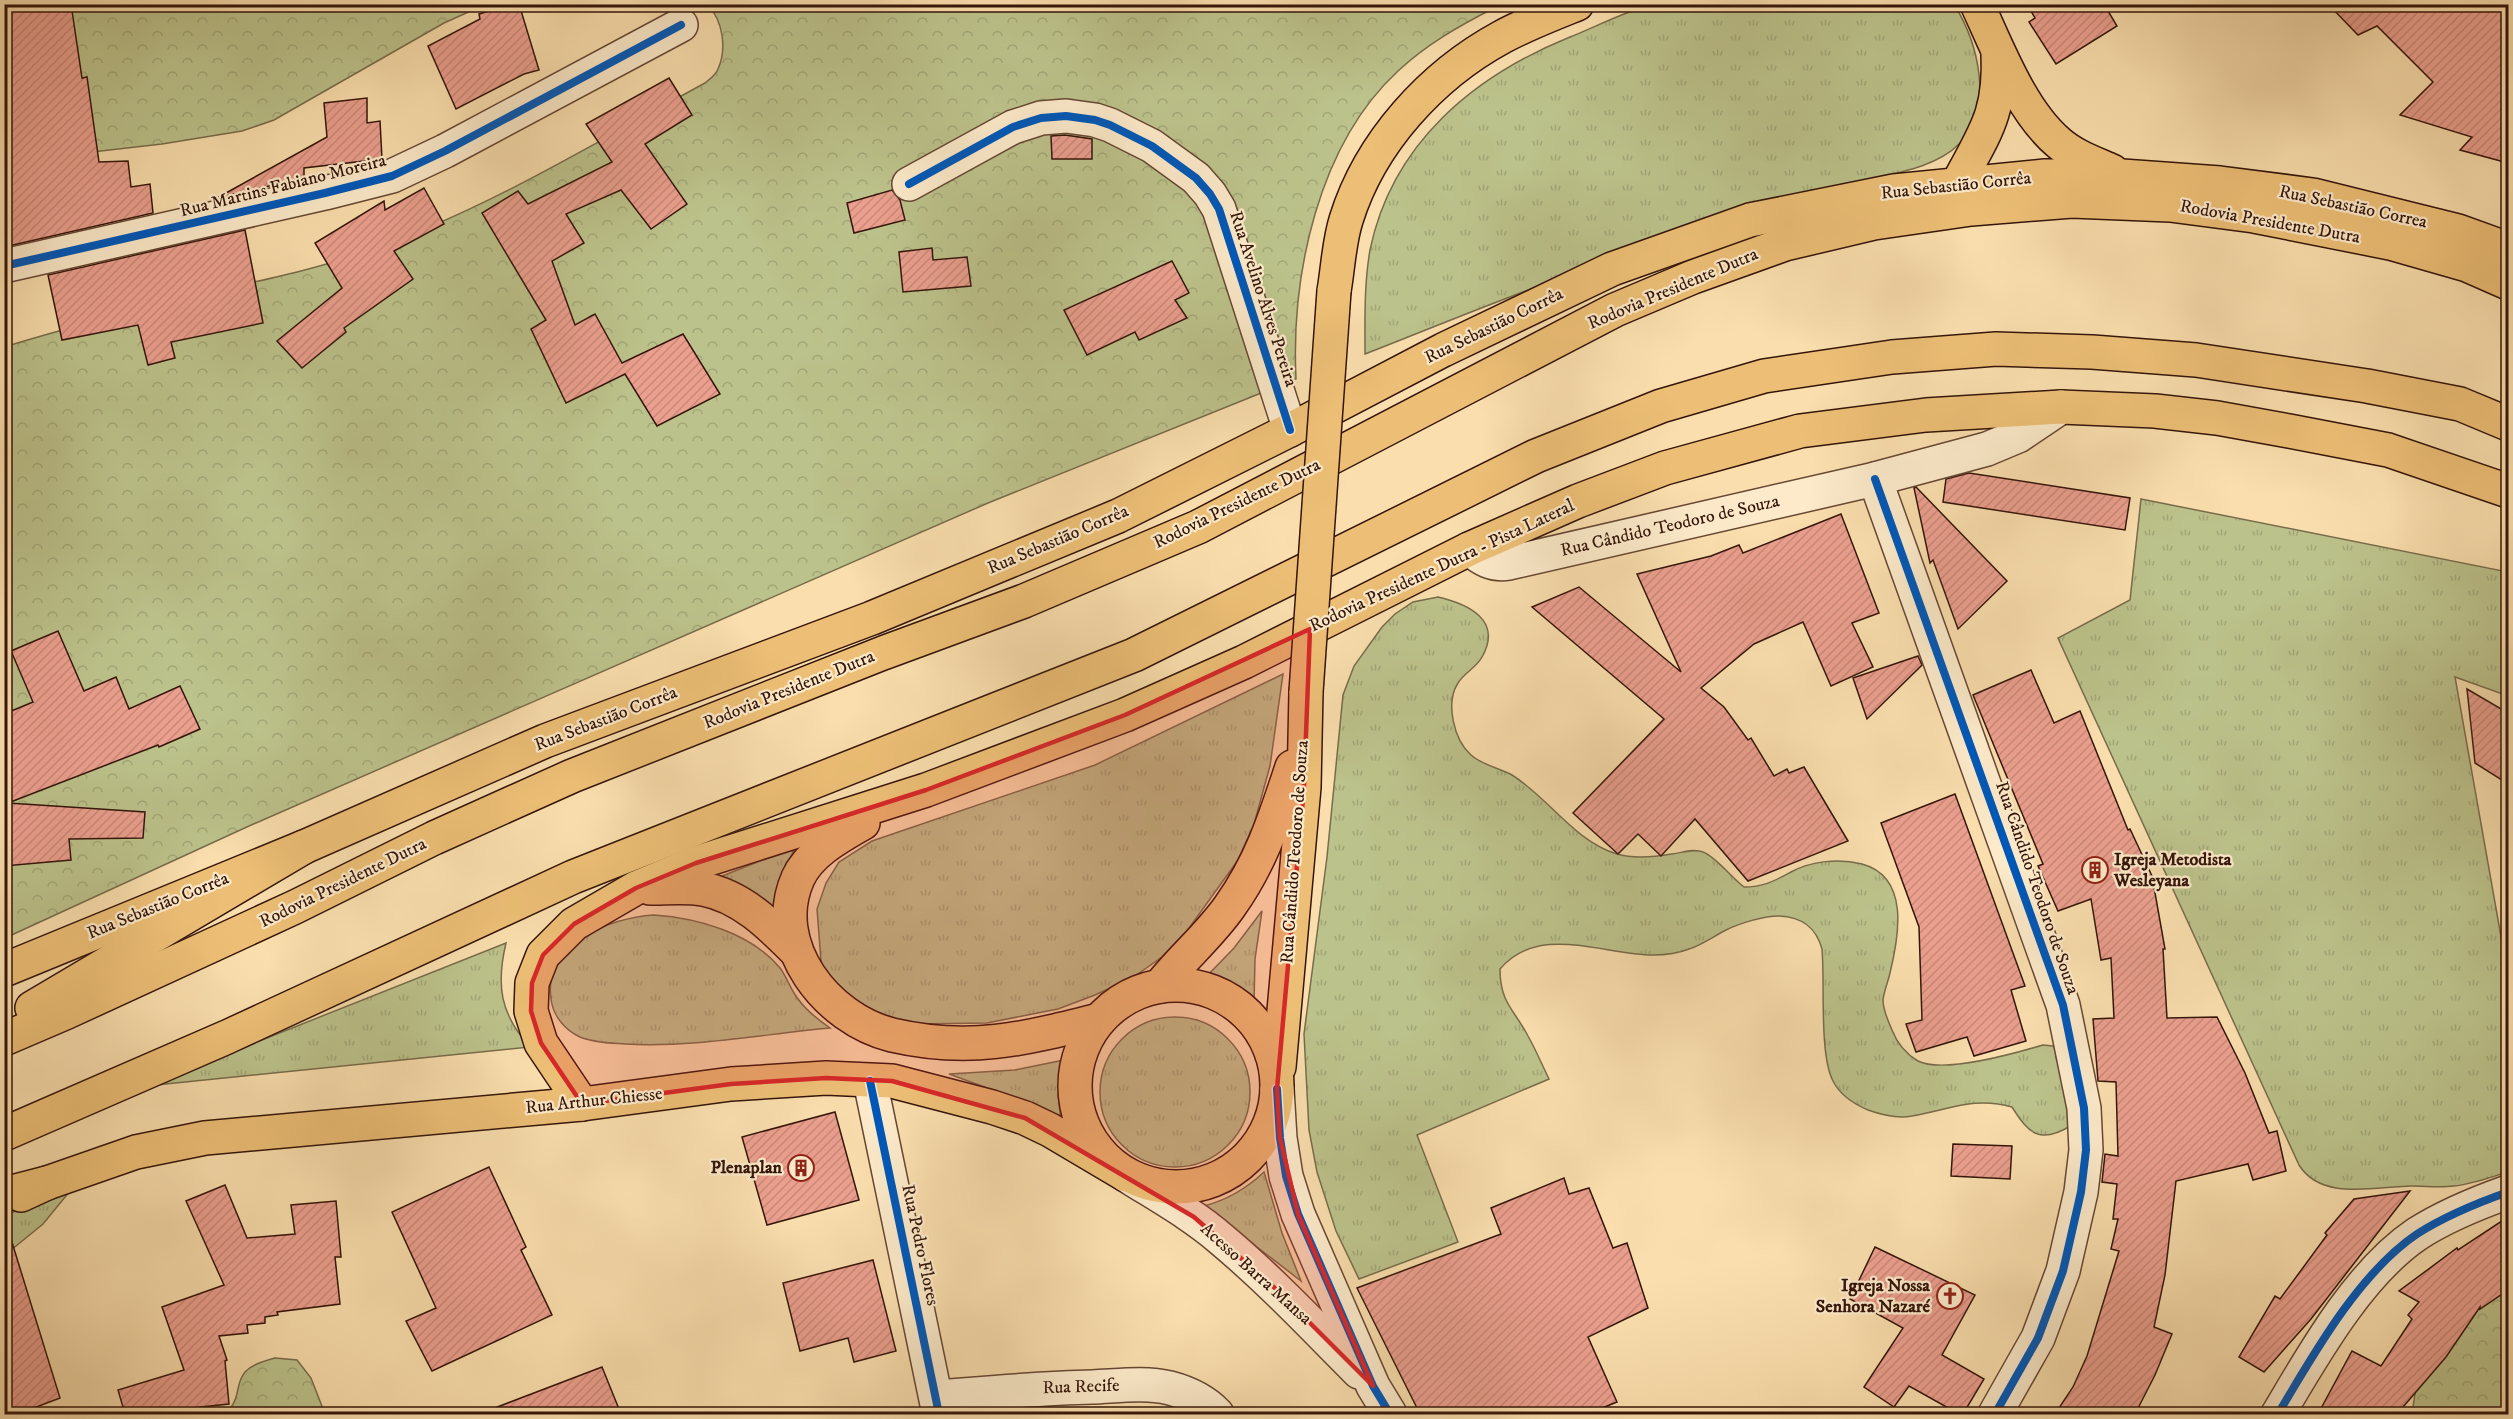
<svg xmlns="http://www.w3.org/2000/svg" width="2513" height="1419" font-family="'IM FELL DW Pica',serif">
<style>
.grass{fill:url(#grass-tufts);stroke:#786c4a;stroke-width:1.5}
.forest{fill:url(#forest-crowns);stroke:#786c4a;stroke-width:1.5}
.building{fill:url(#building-hatch);stroke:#34150a;stroke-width:1.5}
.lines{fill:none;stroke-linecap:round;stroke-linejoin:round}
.minor-casing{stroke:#664733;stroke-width:36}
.major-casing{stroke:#34150a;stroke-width:36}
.highway-casing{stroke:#34150a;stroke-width:36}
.minor{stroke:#fceaca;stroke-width:33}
.major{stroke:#edbf76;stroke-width:33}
.highway{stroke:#edbf76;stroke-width:33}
.major-bridge-casing{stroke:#34150a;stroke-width:36;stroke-linecap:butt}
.major-bridge{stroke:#edbf76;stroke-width:33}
.cycleway-casing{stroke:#fceaca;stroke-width:11}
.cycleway{stroke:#0057b8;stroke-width:8}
.marked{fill:#d62828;fill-opacity:0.2;stroke:#d62828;stroke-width:4.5;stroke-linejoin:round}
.labels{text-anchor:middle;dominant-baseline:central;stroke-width:4.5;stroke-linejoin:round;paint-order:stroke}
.street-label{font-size:18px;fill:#34150a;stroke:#fceaca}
.poi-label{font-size:18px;font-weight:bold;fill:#34150a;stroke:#fceaca;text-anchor:end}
</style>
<defs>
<pattern id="grass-tufts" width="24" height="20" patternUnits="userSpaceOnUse" patternTransform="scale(1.5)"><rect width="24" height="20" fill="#bcc28b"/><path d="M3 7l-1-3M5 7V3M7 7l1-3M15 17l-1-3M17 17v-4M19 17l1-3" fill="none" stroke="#a2a677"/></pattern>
<pattern id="forest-crowns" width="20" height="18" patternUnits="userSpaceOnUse" patternTransform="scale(1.5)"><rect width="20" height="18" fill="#bcc28b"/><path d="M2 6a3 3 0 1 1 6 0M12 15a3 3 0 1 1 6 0" fill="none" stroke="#a2a677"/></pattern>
<pattern id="building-hatch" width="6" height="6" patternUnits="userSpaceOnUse" patternTransform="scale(1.5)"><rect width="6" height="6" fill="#eb9f8e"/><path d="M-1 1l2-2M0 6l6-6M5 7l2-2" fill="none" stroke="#ca8879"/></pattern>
</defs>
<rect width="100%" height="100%" fill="#fadead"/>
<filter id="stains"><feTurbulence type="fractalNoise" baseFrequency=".00333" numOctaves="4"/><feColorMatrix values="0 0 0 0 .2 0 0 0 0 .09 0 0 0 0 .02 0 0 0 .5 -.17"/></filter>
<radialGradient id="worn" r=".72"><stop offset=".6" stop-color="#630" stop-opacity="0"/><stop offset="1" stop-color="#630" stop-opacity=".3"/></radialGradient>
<g class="grass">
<path d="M1954 4C1978 43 1995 107 1959 144 1932 172 1877 175 1841 187 1757 213 1673 240 1590 268 1514 293 1440 325 1365 354 1365 319 1364 284 1370 250 1392 143 1474 76 1570 37 1591 29 1634 7 1654 5 1685 1 1718 5 1749 5 1818 5 1886 5 1954 4Z"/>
<path d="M2141 499 2508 572V696L2455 677 2508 976V1172C2491 1177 2473 1184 2454 1186 2440 1188 2426 1186 2412 1186 2377 1186 2322 1202 2299 1165L2058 638 2130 600Z"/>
<path d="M1438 597C1468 604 1503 620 1482 657 1477 667 1464 673 1458 683 1445 703 1454 740 1471 755 1482 765 1499 768 1512 775 1549 798 1574 841 1617 854 1634 859 1654 857 1672 854 1682 853 1693 848 1703 852 1715 856 1733 879 1744 887 1764 887 1774 881 1791 872 1811 861 1839 858 1862 864 1910 877 1899 936 1890 973 1888 982 1884 991 1883 1000 1883 1010 1888 1021 1892 1030 1897 1043 1906 1054 1918 1061 1944 1074 2016 1053 2043 1045L2053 1046 2061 1057 2072 1125C2040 1145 2029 1134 2012 1107 1974 1096 1949 1110 1912 1116 1897 1119 1882 1115 1868 1110 1854 1104 1840 1095 1833 1081 1819 1054 1825 982 1822 949 1816 927 1802 917 1779 916 1764 916 1740 923 1726 930 1714 936 1702 945 1689 949 1679 953 1664 955 1653 955 1603 955 1539 923 1500 969 1500 1003 1514 1009 1528 1036 1536 1050 1542 1065 1549 1079L1417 1135 1458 1242 1359 1279 1336 1231 1317 1172 1309 1130 1304 1034 1327 857 1343 695 1354 666 1382 627 1395 614 1413 602Z"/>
<path d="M1283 674 1270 766 1254 824 1238 860 1187 931 1162 957 1132 978 1095 995 1058 1009 987 1023 913 1024 883 1019 832 989 821 961 817 909 826 883 839 862 872 841 1095 765Z"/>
<path d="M795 847 781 879 777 915 707 882Z"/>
<path d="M1262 911 1255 959 1254 1003 1234 989 1206 977 1234 948Z"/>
<path d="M654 915C698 918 751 933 780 968 786 976 789 985 794 993 803 1008 816 1018 830 1028 763 1034 693 1048 625 1044 611 1043 594 1043 580 1037 565 1030 553 1016 551 999 543 943 609 918 654 915Z"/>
<path d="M506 943C496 985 500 1014 530 1047L146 1086Z"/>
<circle cx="1175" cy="1092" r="75"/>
<path d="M1064 1060 1058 1095 1061 1121 1017 1099 949 1074 1015 1070Z"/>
<path d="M1264 1172 1282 1233 1301 1281 1204 1206C1227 1200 1246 1189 1264 1172Z"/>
<path d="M75 1185 43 1224 5 1255 4 1216Z"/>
</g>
<g class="forest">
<path d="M1492 4 1494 8C1459 26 1427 44 1398 71 1318 145 1291 275 1296 379L988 503 249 826 5 938 4 347C70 327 135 310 202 294 257 281 314 270 368 251 486 210 596 142 705 83 710 79 716 75 718 69 727 49 723 21 708 5Z"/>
<path d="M4 5H484L444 23 274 120 242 131 162 144 5 162Z"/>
<path d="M2508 1282V1414H2412L2420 1360 2483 1296Z"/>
<path d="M275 1358 297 1360 311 1378 325 1414H225C250 1391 222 1371 275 1358Z"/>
</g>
<g class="building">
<path d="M4 4H71L82 78 87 77 99 162 128 161 131 187 150 184 153 213 4 247Z"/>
<path d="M512 4H519L539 70 524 74 456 109 428 46 480 19 479 14Z"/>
<path d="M2027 4H2104L2117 26 2056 64 2029 22 2035 18Z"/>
<path d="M2328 4H2508V163L2460 150 2472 137 2400 115 2433 82 2377 26 2358 35Z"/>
<path d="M669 78 692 115 645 144 687 204 651 229 621 190 566 214 584 243 552 261 575 325 595 314 622 363 683 334 720 394 657 426 625 374 566 403 531 329 546 320 482 213 518 191 528 204 612 162 586 124Z"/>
<path d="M367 98V123L380 121 382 159 304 168V178L217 198 327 137 324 103Z"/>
<path d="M1065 135 1092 139V159H1052L1051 136Z"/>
<path d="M424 188 444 224 394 251 413 279 344 328 346 332 302 368 277 341 342 288 315 243 384 201 385 210Z"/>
<path d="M892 190 900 200 905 220 854 233 847 203Z"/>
<path d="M245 230 263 323 171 342 175 358 148 365 138 325 62 340 48 275Z"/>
<path d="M932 248 933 260 967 257 971 286 903 292 899 252Z"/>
<path d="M1172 261 1189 293 1175 300 1187 318 1139 340 1135 332 1087 355 1064 310Z"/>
<path d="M1969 473 2130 498 2125 530 1943 502 1946 479Z"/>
<path d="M1916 487 2007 581 1958 629 1933 560 1930 563 1914 488Z"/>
<path d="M1841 514 1879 613 1852 623 1873 667 1831 686 1803 622 1754 644 1701 688 1724 707 1748 740 1751 738 1774 776 1787 769 1789 773 1804 767 1848 841 1748 881 1695 819 1661 856 1638 834 1618 854 1573 813 1664 719 1532 607 1579 587 1681 672 1637 574 1711 556 1739 545 1743 553Z"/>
<path d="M58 631 84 691 116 677 129 709 180 686 200 729 159 747 158 745 8 803 145 812 143 838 69 839 71 860 4 866V714L33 702 11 651Z"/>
<path d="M1918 656 1922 665 1867 719 1853 678Z"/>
<path d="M2031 670 2054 723 2080 711 2128 830 2130 829 2152 876 2165 949H2163L2167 1018 2217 1017 2245 1073 2269 1133 2277 1131 2286 1171 2253 1180 2248 1164 2176 1181 2165 1275 2154 1327 2172 1334 2155 1375 2135 1414H2055L2073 1387 2087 1356 2119 1251 2111 1249 2118 1219H2113L2117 1184 2102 1182 2105 1154 2118 1156 2116 1082 2098 1081 2093 1019 2114 1018 2111 958 2101 960 2091 899 2058 911 2038 866 2043 864 1973 695Z"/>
<path d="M2467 689 2508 713V784L2475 763Z"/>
<path d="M1955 794 2025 986 2011 990 2026 1041 1974 1056 1967 1037 1916 1052 1906 1024 1922 1020 1919 927 1881 823Z"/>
<path d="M835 1112 859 1200 767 1225 742 1137Z"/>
<path d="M1953 1144 2012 1146 2010 1179 1951 1176Z"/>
<path d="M489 1167 526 1247 521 1250 552 1315 432 1371 406 1321 436 1308 392 1212Z"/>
<path d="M1564 1178 1569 1194 1589 1188 1613 1248 1627 1243 1648 1308 1588 1337 1617 1402 1587 1414H1420L1357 1288 1501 1234 1491 1208Z"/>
<path d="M225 1185 247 1238 295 1234 291 1205 336 1201 341 1257H335L340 1304 277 1312 278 1315 265 1317V1323L247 1325 248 1333 219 1336 227 1360 225 1361 229 1404 163 1411 164 1414H125L118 1390 184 1370 162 1307 224 1285 186 1201Z"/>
<path d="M2410 1191 2311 1319 2264 1372 2239 1357 2275 1296 2280 1299 2327 1235 2325 1233 2354 1199Z"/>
<path d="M2508 1217V1290L2480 1309V1307L2446 1357 2397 1414H2318L2352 1351 2381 1366 2412 1319 2408 1315 2419 1302 2399 1291 2457 1248 2458 1250Z"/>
<path d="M11 1239 60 1398 18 1414H4V1240Z"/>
<path d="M1875 1247 1975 1295 1942 1355 1984 1379 1963 1414H1959L1909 1386 1894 1407 1864 1387 1903 1328 1850 1299Z"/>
<path d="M873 1260 896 1351 854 1362 848 1338 800 1351 783 1283Z"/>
<path d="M602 1367 621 1414H484V1412Z"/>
</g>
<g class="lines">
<defs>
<g id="minor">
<path d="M909 184 1013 127 1041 118 1066 116 1095 120 1110 125 1152 146 1196 178 1210 194 1219 209 1290 430"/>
<path d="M4 266 325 193 392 176 445 151 681 25"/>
<path d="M1875 479 2063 1005 2084 1108 2086 1150 2081 1192 2063 1271 2038 1338 1995 1414"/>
<path d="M1469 549C1482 559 1492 566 1509 563L1875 479 1987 449 2018 436 2061 407"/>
<path d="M870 1081 939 1414"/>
<path d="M1277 1089 1280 1138 1286 1176 1298 1214 1373 1386 1390 1414"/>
<path d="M1126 1175C1159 1196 1192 1214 1221 1239 1270 1280 1314 1327 1359 1372"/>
<path d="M937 1397C989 1393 1040 1388 1092 1387 1118 1386 1145 1382 1170 1388 1189 1393 1204 1400 1217 1414"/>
<path d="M2278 1414C2313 1355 2359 1273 2417 1234 2445 1216 2477 1203 2508 1192"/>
</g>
<g id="major">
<path d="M1977 4C1998 49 2021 111 2059 143 2074 156 2094 163 2112 171"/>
<path d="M1958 183C1985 132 2001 114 1998 52"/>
<path d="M1334 291C1338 268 1339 242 1346 220 1370 142 1432 75 1502 37 1526 24 1552 14 1577 4"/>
<path d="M863 823C839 837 810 852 798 878 768 945 827 1019 892 1035 970 1053 1024 1039 1099 1020"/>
<path d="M650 888C667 888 686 886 703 889 741 896 770 925 796 951"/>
<path d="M4 970 304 847 545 741 872 618 1118 516 1290 430 1443 350 1612 269 1750 220 1894 191 2045 176H2122L2220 183 2313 195 2458 231 2508 249"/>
<circle cx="1176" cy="1086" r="101"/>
<path d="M1160 986C1182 958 1210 935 1230 906 1262 861 1275 818 1292 767"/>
<path d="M1279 1067 1304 787 1306 692"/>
<path d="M582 1104 541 1043 531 1011 532 983 543 955 574 924 636 888 696 863 926 790 1125 715 1244 662 1469 549 1578 501 1665 468 1800 431 1926 415 2061 407 2155 411 2217 418 2289 431 2388 450 2508 491"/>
<path d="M21 1195 47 1183 136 1152 205 1138 582 1104 731 1084 826 1078 892 1081 992 1107 1025 1118 1050 1130 1126 1175"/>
</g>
<g id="highway">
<path d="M32 1008 304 847"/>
<path d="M4 1039 67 1012 295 907 434 838 572 776 883 653 1024 601 1198 527 1615 310 1693 277 1785 244 1874 223 1971 209 2072 201 2170 205 2254 216 2390 243 2467 265 2508 283"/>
<path d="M4 1134 227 1037 573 877 1134 655 1536 456 1661 406 1764 376 1892 357 1996 349 2092 352 2196 360 2367 386 2460 404 2508 424"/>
<path d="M4 1194 47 1183"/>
</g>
</defs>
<use href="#minor" class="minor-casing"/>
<use href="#major" class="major-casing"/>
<use href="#highway" class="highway-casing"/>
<use href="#minor" class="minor"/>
<use href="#major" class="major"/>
<use href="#highway" class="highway"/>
<defs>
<path id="major-bridge" d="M1306 692 1334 291"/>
</defs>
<use href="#major-bridge" class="major-bridge-casing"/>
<use href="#major-bridge" class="major-bridge"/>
<defs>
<g id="cycleway">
<path d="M909 184 1013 127 1041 118 1066 116 1095 120 1110 125 1152 146 1196 178 1210 194 1219 209 1290 430"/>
<path d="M4 266 325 193 392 176 445 151 681 25"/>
<path d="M1875 479 2063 1005 2084 1108 2086 1150 2081 1192 2063 1271 2038 1338 1995 1414"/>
<path d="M870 1081 939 1414"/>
<path d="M1277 1089 1280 1138 1286 1176 1298 1214 1373 1386 1390 1414"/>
<path d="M2278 1414C2313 1355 2359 1273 2417 1234 2445 1216 2477 1203 2508 1192"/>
</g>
</defs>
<use href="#cycleway" class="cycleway-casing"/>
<use href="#cycleway" class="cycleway"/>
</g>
<path class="marked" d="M1310 629 1304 787 1277 1089 1280 1138 1298 1214 1373 1386 1276 1289 1194 1217 1025 1118 892 1081 826 1078 731 1084 582 1104 541 1043 531 1011 532 983 543 955 574 924 636 888 696 863 926 790 1125 715Z"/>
<defs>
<symbol id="building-ring" viewBox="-11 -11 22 22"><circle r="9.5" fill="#fceaca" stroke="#8f2418" stroke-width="1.5"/><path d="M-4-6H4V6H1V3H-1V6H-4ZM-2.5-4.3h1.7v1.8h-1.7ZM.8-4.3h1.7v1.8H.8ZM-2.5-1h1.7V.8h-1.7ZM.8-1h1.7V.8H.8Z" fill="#8f2418"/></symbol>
<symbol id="church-ring" viewBox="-11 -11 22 22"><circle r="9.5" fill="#fceaca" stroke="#8f2418" stroke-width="1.5"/><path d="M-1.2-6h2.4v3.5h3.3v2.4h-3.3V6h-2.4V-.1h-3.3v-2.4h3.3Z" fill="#8f2418"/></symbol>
</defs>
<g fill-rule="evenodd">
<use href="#building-ring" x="2080" y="855" width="30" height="30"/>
<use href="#building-ring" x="786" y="1153" width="30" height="30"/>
<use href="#church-ring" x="1935" y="1281" width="30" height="30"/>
</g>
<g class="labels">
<g class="street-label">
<text transform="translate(283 186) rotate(-14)">Rua Martins Fabiano Moreira</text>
<text transform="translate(1956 186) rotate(-6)">Rua Sebastião Corrêa</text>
<text transform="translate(2353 207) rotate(12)">Rua Sebastião Correa</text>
<text transform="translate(2270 222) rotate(10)">Rodovia Presidente Dutra</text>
<text transform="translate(1673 289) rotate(-23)">Rodovia Presidente Dutra</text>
<text transform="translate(1263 299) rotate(72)">Rua Avelino Alves Pereira</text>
<text transform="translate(1494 326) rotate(-26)">Rua Sebastião Corrêa</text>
<text transform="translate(1237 504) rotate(-26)">Rodovia Presidente Dutra</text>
<text transform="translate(1670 526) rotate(-13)">Rua Cândido Teodoro de Souza</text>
<text transform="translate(1058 540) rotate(-23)">Rua Sebastião Corrêa</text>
<text transform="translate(1442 566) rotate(-25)">Rodovia Presidente Dutra - Pista Lateral</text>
<text transform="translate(789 690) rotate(-22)">Rodovia Presidente Dutra</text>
<text transform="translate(606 719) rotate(-21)">Rua Sebastião Corrêa</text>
<text transform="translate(1295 852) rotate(-86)">Rua Cândido Teodoro de Souza</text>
<text transform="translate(343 883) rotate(-26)">Rodovia Presidente Dutra</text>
<text transform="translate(2037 888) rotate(71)">Rua Cândido Teodoro de Souza</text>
<text transform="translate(158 906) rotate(-22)">Rua Sebastião Corrêa</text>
<text transform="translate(594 1101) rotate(-6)">Rua Arthur Chiesse</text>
<text transform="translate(920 1245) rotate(78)">Rua Pedro Flores</text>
<text transform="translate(1256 1274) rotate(42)">Acesso Barra Mansa</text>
<text transform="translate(1081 1387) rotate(-2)">Rua Recife</text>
</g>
<g class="poi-label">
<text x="2114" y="860" text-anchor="start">Igreja Metodista<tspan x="2114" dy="21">Wesleyana</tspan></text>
<text x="782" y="1168">Plenaplan</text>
<text x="1930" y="1286">Igreja Nossa<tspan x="1930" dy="21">Senhora Nazaré</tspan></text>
</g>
</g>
<rect width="2513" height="1419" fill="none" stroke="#fadead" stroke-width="24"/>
<rect x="6" y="6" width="2501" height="1407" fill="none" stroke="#34150a" stroke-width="3"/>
<rect x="12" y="12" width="2489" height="1395" fill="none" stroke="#34150a" stroke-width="1.5"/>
<rect width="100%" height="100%" filter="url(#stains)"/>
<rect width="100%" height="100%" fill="url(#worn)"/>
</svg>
